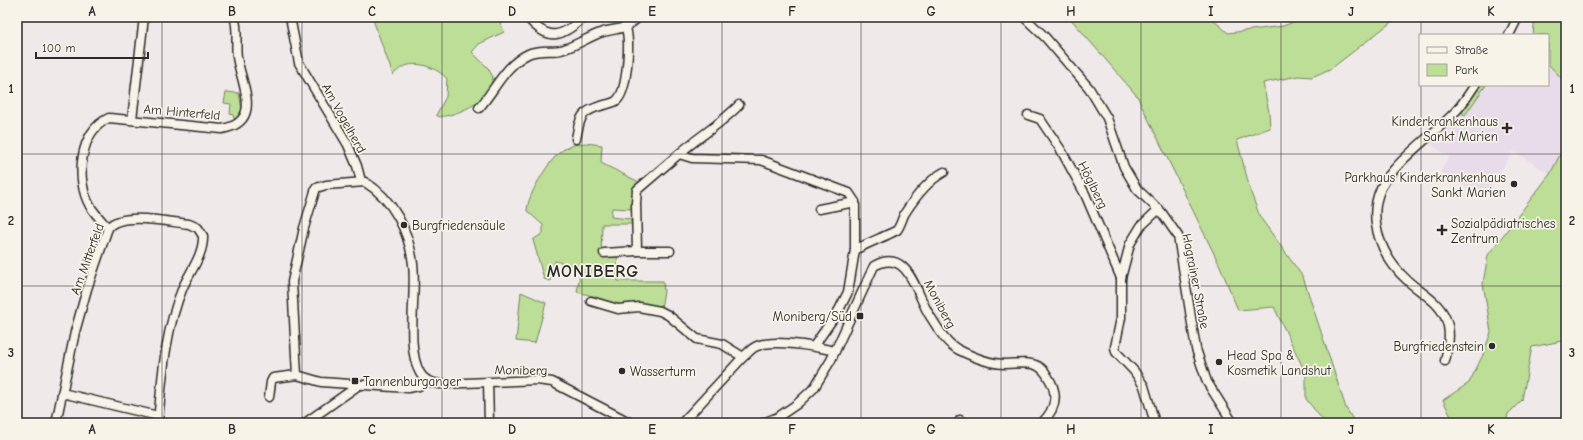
<svg xmlns="http://www.w3.org/2000/svg" width="1583" height="440" font-family="'Comic Neue',sans-serif">
<style>
.built{fill:#e8dceb}
.green{fill:#bdde97;stroke:#748461}
.lines{fill:none;stroke-linecap:round;stroke-linejoin:round}
.minor-casing{stroke:#2b2b2b;stroke-width:11}
.minor{stroke:#f7f3e8;stroke-width:8}
.grid{fill:none;stroke:#2b2b2b;stroke-width:1;stroke-opacity:0.55}
.poi-dot{fill:#2b2b2b;stroke:#f7f3e8;stroke-width:1.5}
.labels{text-anchor:middle;dominant-baseline:central;stroke-width:3.5;stroke-linejoin:round;paint-order:stroke}
.street-label{font-size:13px;fill:#2b2b2b;stroke:#f7f3e8}
.poi-label{font-size:13px;fill:#2b2b2b;stroke:#f7f3e8;text-anchor:start}
.district-label{font-size:17px;font-weight:bold;letter-spacing:1px;fill:#2b2b2b;stroke:#f7f3e8}
.neatline{fill:none;stroke:#2b2b2b;stroke-width:1.5}
.grid-label{font-size:13px;text-anchor:middle;font-weight:bold;fill:#2b2b2b}
</style>
<rect width="100%" height="100%" fill="#f0e9e9"/>
<filter id="ink" filterUnits="userSpaceOnUse"><feTurbulence type="fractalNoise" baseFrequency=".025" numOctaves="2"/><feDisplacementMap in="SourceGraphic" scale="8" xChannelSelector="R" yChannelSelector="G"/><feConvolveMatrix kernelMatrix="1 2 1 2 8 2 1 2 1" color-interpolation-filters="sRGB"/></filter>
<g filter="url(#ink)">
<path class="built" d="M1548 64 1566 83V143L1550 174 1513 151 1484 198 1440 172 1449 157 1431 144 1462 113 1481 85H1548Z"/>
<g class="green">
<path d="M372 17H498L504 32 479 44 472 52 488 68 493 77C488 102 463 113 440 117L436 115 446 97 447 79C438 68 417 60 403 67 400 68 396 72 393 75Z"/>
<path d="M1069 17H1210L1228 33 1283 26 1307 17H1398L1332 68 1312 77 1298 76 1263 83 1269 112 1270 128 1237 140 1251 193 1260 217 1303 277 1346 408 1355 423H1325L1306 399V374L1274 307 1238 310 1220 266 1137 96Z"/>
<path d="M1535 17H1566V83L1548 64V35H1533Z"/>
<path d="M1481 85H1486L1465 115 1463 114 1462 112Z"/>
<path d="M226 92 239 93 242 110 235 121 233 115 230 114 231 104 224 103Z"/>
<path d="M586 143 602 145 601 163 641 183 633 191 631 209 612 208 611 217 630 219 632 224H602L601 255H617L618 281H663L664 291 661 309 609 304 593 296 577 292 581 267 555 261 550 281 544 279 533 240 543 233V225L527 211C527 196 548 162 560 152 568 146 576 144 586 143Z"/>
<path d="M1566 143V346L1562 341 1532 347 1522 400 1508 414 1506 423H1454L1443 400 1469 383 1482 357 1491 332 1483 283 1488 255 1550 174Z"/>
<path d="M521 292 546 303 535 343 516 341Z"/>
</g>
<g class="lines">
<defs>
<g id="minor">
<path d="M290 17 299 63 348 145 357 166 361 181"/>
<path d="M527 17C548 42 561 38 584 17"/>
<path d="M1024 17 1045 37 1089 88 1107 118 1124 167 1137 189 1162 213 1178 236 1196 349 1207 382 1233 423"/>
<path d="M1509 35 1518 17"/>
<path d="M479 108C495 90 505 65 528 54 539 49 552 52 561 50 576 46 590 36 603 32 623 27 622 31 639 17"/>
<path d="M1028 115 1040 119 1061 150 1085 194 1121 278"/>
<path d="M132 119 144 17"/>
<path d="M576 139C580 116 581 111 604 105 608 104 613 103 616 101 628 92 630 41 626 28"/>
<path d="M679 154C698 137 721 124 739 105"/>
<path d="M819 209 855 202"/>
<path d="M108 228C102 221 95 214 90 206 75 180 79 131 109 118L222 129C264 122 241 84 237 57 235 44 239 29 234 17"/>
<path d="M855 250C861 246 895 232 897 230 901 225 902 218 905 213 914 199 929 180 944 172"/>
<path d="M637 251H670"/>
<path d="M604 253 637 251 636 203 637 190 679 154 692 158 761 160 849 193 855 202V250L848 292 839 310 814 346"/>
<path d="M591 301 618 309 639 307 660 311 668 315 697 339 722 344 743 357C747 354 751 349 755 347 771 338 817 347 835 351"/>
<path d="M1445 361C1448 346 1452 332 1445 317 1438 301 1420 292 1408 281 1383 259 1366 221 1381 188 1394 162 1432 136 1453 114 1462 106 1468 95 1475 85"/>
<path d="M426 380 419 386 408 388 321 382 297 375 292 282 304 228 316 188 326 185 365 182C393 199 409 231 413 264 417 294 405 347 420 373 424 381 432 383 440 384L537 380 552 382 631 423"/>
<path d="M488 382 489 423"/>
<path d="M62 393 158 416"/>
<path d="M269 397 271 382 273 378 297 375"/>
<path d="M960 420 961 423"/>
<path d="M56 423 75 332 87 289 108 228C120 211 170 222 189 224L198 228 203 236C204 254 190 272 183 287 165 330 162 378 158 423"/>
<path d="M305 423 359 385"/>
<path d="M682 423 743 357"/>
<path d="M763 423 778 417 797 404 814 388 831 360 874 266C909 246 916 295 930 316 938 328 945 343 959 350 973 357 989 364 1005 364 1016 364 1028 361 1038 366 1043 369 1046 373 1048 377 1059 394 1056 409 1042 423"/>
<path d="M1155 423 1144 386 1134 371 1116 352 1115 347 1121 318V278L1130 244 1141 226 1159 209"/>
</g>
</defs>
<use href="#minor" class="minor-casing"/>
<use href="#minor" class="minor"/>
</g>
</g>
<path class="grid" d="M162 17V423M302 17V423M442 17V423M582 17V423M722 17V423M861 17V423M1001 17V423M1141 17V423M1281 17V423M1421 17V35M1421 85V423M17 154H1566M17 286H1566"/>
<g class="poi-dot">
<path d="M1505 122h4v4h4v4h-4v4h-4v-4h-4v-4h4z"/>
<circle cx="1514" cy="184" r="4"/>
<circle cx="404" cy="225" r="4"/>
<path d="M1440 224h4v4h4v4h-4v4h-4v-4h-4v-4h4z"/>
<rect x="856" y="312" width="8" height="8" rx="2"/>
<circle cx="1492" cy="346" r="4"/>
<circle cx="1219" cy="362" r="4"/>
<circle cx="622" cy="371" r="4"/>
<rect x="351" y="377" width="8" height="8" rx="2"/>
</g>
<g class="labels">
<g class="street-label">
<text transform="translate(182 112) rotate(5)">Am Hinterfeld</text>
<text transform="translate(344 118) rotate(61)">Am Vogelherd</text>
<text transform="translate(1093 185) rotate(64)">Höglberg</text>
<text transform="translate(87 259) rotate(-70)">Am Mitterfeld</text>
<text transform="translate(1196 281) rotate(79)">Hagrainer Straße</text>
<text transform="translate(940 304) rotate(62)">Moniberg</text>
<text transform="translate(521 370) rotate(1)">Moniberg</text>
</g>
<g class="poi-label">
<text x="1498" y="121" text-anchor="end">Kinderkrankenhaus<tspan x="1498" dy="15">Sankt Marien</tspan></text>
<text x="1506" y="177" text-anchor="end">Parkhaus Kinderkrankenhaus<tspan x="1506" dy="15">Sankt Marien</tspan></text>
<text x="1451" y="223">Sozialpädiatrisches<tspan x="1451" dy="15">Zentrum</tspan></text>
<text x="412" y="225">Burgfriedensäule</text>
<text x="852" y="316" text-anchor="end">Moniberg/Süd</text>
<text x="1484" y="346" text-anchor="end">Burgfriedenstein</text>
<text x="1227" y="355">Head Spa &amp;<tspan x="1227" dy="15">Kosmetik Landshut</tspan></text>
<text x="630" y="371">Wasserturm</text>
<text x="363" y="381">Tannenburganger</text>
</g>
<g class="district-label">
<text x="593" y="271">MONIBERG</text>
</g>
</g>
<rect width="1583" height="440" fill="none" stroke="#f7f3e8" stroke-width="44"/>
<rect x="1419" y="34" width="130" height="52" fill="#f7f3e8" stroke="#a5a39c"/>
<rect x="1427" y="47" width="20" height="6" fill="#f7f3e8" stroke="#a5a39c"/>
<text x="1455" y="54" font-size="12" fill="#2b2b2b">Straße</text>
<rect x="1427" y="64" width="20" height="12" fill="#bdde97" stroke="#a5a39c"/>
<text x="1455" y="74" font-size="12" fill="#2b2b2b">Park</text>
<path d="M36 52v6h112v-6" fill="none" stroke="#2b2b2b" stroke-width="2"/>
<text x="42" y="52" font-size="12" fill="#2b2b2b" stroke="#f7f3e8" stroke-width="3" paint-order="stroke">100 m</text>
<rect x="22" y="22" width="1539" height="396" class="neatline"/>
<g class="grid-label">
<text x="92" y="16">A</text>
<text x="232" y="16">B</text>
<text x="372" y="16">C</text>
<text x="512" y="16">D</text>
<text x="652" y="16">E</text>
<text x="792" y="16">F</text>
<text x="931" y="16">G</text>
<text x="1071" y="16">H</text>
<text x="1211" y="16">I</text>
<text x="1351" y="16">J</text>
<text x="1491" y="16">K</text>
<text x="11" y="93">1</text>
<text x="1572" y="93">1</text>
<text x="11" y="225">2</text>
<text x="1572" y="225">2</text>
<text x="11" y="357">3</text>
<text x="1572" y="357">3</text>
<text x="92" y="434">A</text>
<text x="232" y="434">B</text>
<text x="372" y="434">C</text>
<text x="512" y="434">D</text>
<text x="652" y="434">E</text>
<text x="792" y="434">F</text>
<text x="931" y="434">G</text>
<text x="1071" y="434">H</text>
<text x="1211" y="434">I</text>
<text x="1351" y="434">J</text>
<text x="1491" y="434">K</text>
</g>
</svg>
